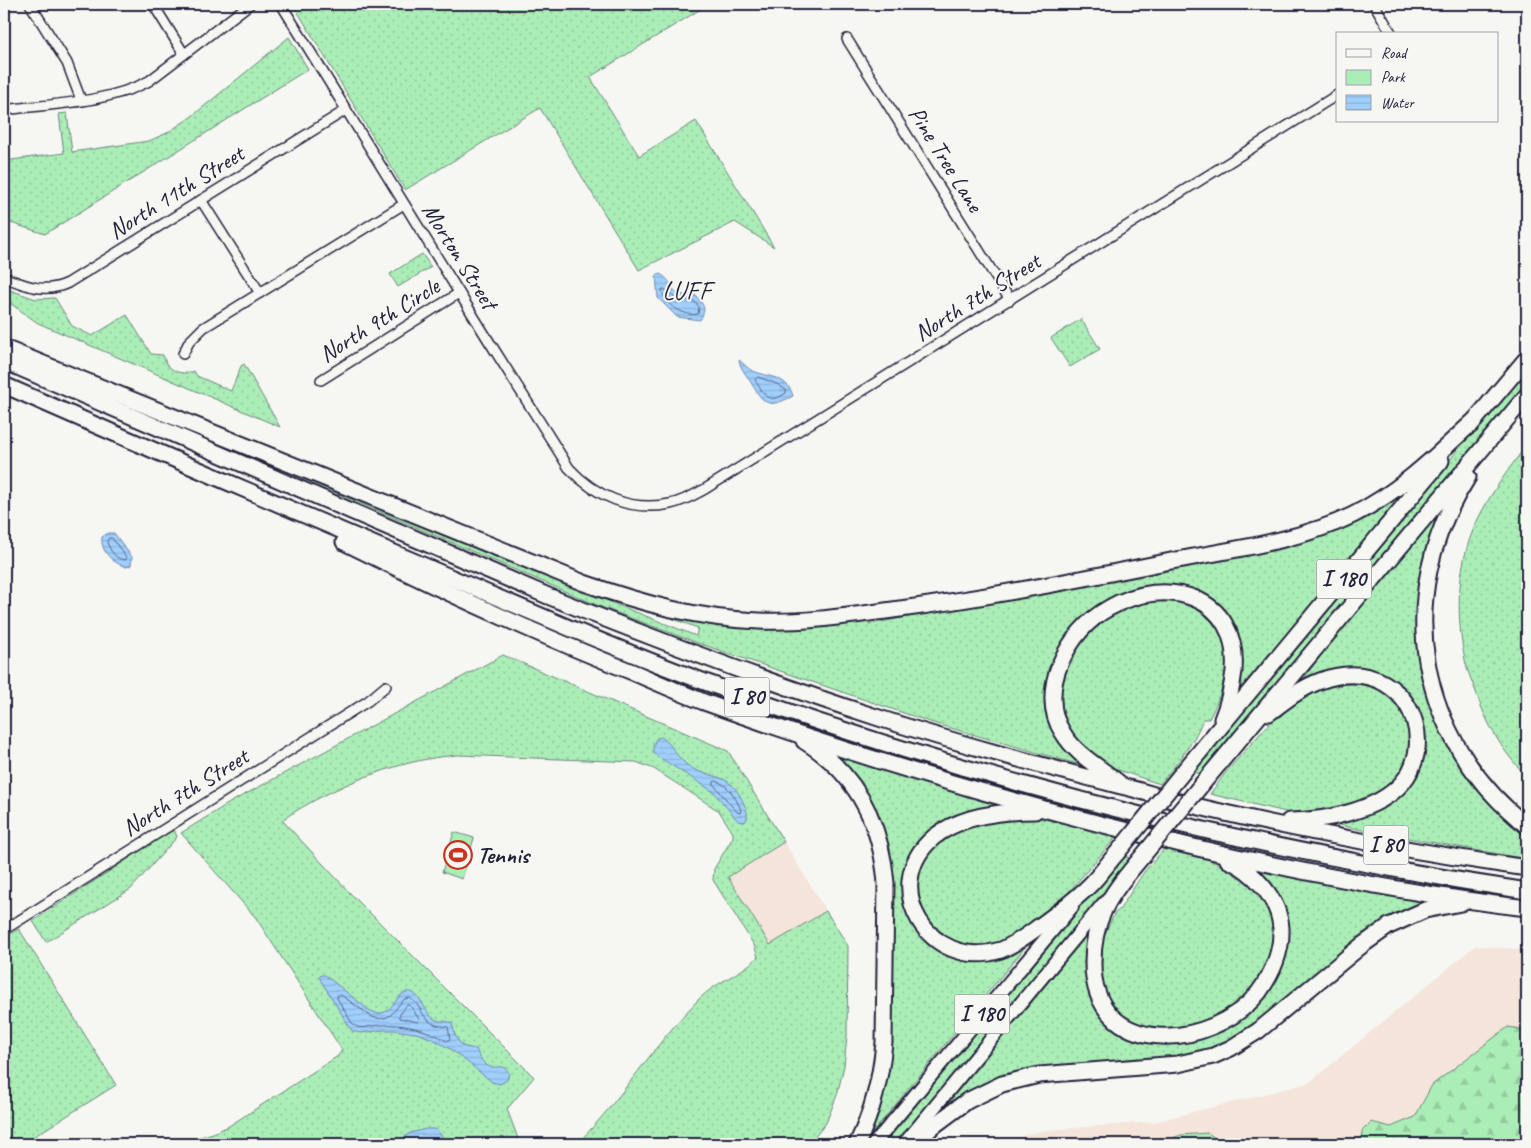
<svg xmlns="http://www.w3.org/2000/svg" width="1531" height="1148" font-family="Caveat,sans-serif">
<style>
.built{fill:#f4e4d9}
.green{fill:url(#green-dots);stroke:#668879}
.forest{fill:url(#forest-firs);stroke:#668879}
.pitch{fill:#abedb7;stroke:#668879}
.water{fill:url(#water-rules);stroke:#6e8aaf}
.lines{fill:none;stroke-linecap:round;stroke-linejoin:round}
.shore{stroke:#556788;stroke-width:1}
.stream{stroke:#6e8aaf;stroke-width:2.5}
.minor-casing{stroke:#22223b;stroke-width:12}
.primary-casing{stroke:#22223b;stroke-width:16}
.motorway-casing{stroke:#22223b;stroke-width:19}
.minor{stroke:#f6f6f2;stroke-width:9}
.primary{stroke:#f6f6f2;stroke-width:12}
.motorway{stroke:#f6f6f2;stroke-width:15}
.motorway-bridge-casing{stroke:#22223b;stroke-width:19;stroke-linecap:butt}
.motorway-bridge{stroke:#f6f6f2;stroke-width:15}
.labels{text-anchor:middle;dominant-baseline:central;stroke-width:4;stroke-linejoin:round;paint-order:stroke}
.shield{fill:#f6f6f2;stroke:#626272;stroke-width:1}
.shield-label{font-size:22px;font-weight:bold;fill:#22223b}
.street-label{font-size:24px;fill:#22223b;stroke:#f6f6f2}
.poi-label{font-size:24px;font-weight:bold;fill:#22223b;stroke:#f6f6f2;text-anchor:start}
.neighbourhood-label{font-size:25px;letter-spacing:1px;fill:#22223b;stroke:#f6f6f2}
</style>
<defs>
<pattern id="green-dots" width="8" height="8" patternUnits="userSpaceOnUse" patternTransform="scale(1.25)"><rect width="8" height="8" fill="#abedb7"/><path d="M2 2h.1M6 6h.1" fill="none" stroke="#93cb9e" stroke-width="1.8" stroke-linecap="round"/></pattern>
<pattern id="forest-firs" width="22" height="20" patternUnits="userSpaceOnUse" patternTransform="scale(1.25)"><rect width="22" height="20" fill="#abedb7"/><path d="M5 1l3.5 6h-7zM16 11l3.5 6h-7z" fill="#93cb9e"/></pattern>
<pattern id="water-rules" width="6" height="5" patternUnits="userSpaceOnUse" patternTransform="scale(1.25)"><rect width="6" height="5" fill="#a1cffc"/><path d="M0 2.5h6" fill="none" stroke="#8ab1d9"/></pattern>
</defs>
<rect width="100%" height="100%" fill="#f6f6f2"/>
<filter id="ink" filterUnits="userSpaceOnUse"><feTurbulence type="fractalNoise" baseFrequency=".02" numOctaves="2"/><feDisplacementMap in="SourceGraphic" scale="10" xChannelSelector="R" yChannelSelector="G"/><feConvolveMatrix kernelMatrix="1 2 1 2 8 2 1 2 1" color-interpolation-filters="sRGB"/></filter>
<g filter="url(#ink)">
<g class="built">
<path d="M784 842 826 911 770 945 728 877Z"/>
<path d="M1475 946 1527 950V1144H1004L1025 1135 1047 1130 1154 1122 1309 1083Z"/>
</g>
<g class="green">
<path d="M293 4H709L590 77 639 156 696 121 774 247 735 222 639 270 540 108 405 190Z"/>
<path d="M289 37 308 69 45 234 11 223 4 240V161L64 153 59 114 67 113 72 152 149 141 167 133 191 117Z"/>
<path d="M422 254 431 267 398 287 390 274Z"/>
<path d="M4 288 36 299 55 298 72 326 92 336 127 315 151 354 163 355C166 369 180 377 194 371L197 376 231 391 241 366 244 364 280 427 38 323 4 299Z"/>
<path d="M1081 319 1100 349 1070 367 1051 338Z"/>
<path d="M1527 367V386L1202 775 1195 772 1190 775 1188 774Z"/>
<path d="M181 423 583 591 696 636 698 628 673 619 675 615 867 620 869 624 981 604 1260 547 1412 485 1228 707 1238 656 1204 599 1116 598 1053 664 1069 752 1084 766 933 723 695 642 604 608 180 426Z"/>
<path d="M1527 444V776C1503 754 1486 723 1476 692 1472 681 1467 671 1465 660 1455 613 1457 560 1479 517 1492 491 1510 468 1527 444Z"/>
<path d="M1449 501 1422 589 1441 722 1527 829V859L1367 831 1330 823 1368 812 1421 749 1387 680 1303 682 1302 681 1322 654Z"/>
<path d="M1164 599C1175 601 1188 602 1198 608 1240 633 1228 683 1209 719H1203C1194 744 1176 764 1160 784L1121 771 1102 763 1075 742 1059 715 1061 674 1083 636 1102 618 1141 602Z"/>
<path d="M503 655 728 751 784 842 728 877 770 945 826 911 848 946 847 1036 844 1066 837 1095 826 1123 809 1144H577C622 1099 654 1044 699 999 716 982 741 974 758 957L754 945 713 880 714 869 733 837V833L719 811 654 769 636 762 458 755C399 759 331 787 282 820L349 892 534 1077 507 1109 520 1144H178L213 1133 229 1126 338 1056 342 1050 256 918 181 833 231 802Z"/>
<path d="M1351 681 1377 686 1399 704 1406 717 1411 733V748L1407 767 1396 781 1367 802 1309 814 1290 813 1210 794 1226 772 1276 716H1281L1288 707 1322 686Z"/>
<path d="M825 750 1009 806 966 815 906 876 940 948H1021L1023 950 863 1144 881 1086V841Z"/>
<path d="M1016 816C1051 818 1083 828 1117 836L1055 908 1050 909 1044 917 999 946 969 949 937 936 919 911 916 882 920 865 939 840 966 825Z"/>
<path d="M174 829 177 837 131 889 46 942 33 921Z"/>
<path d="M1166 847 1208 859 1224 867 1253 887 1265 900 1272 913 1276 932 1273 949 1259 983 1226 1015 1184 1031 1141 1028 1111 1008 1099 973 1100 951 1106 931 1115 913 1120 909 1144 872Z"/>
<path d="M1124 854 1125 856 1129 858 1136 856 896 1144H881Z"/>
<path d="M1249 867 1449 903 1417 913 1256 1030 1213 1054 1040 1072 940 1113 1098 922C1092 942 1079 977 1093 997 1103 1011 1119 1023 1131 1035L1238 1019 1286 930Z"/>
<path d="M19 929 116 1085 22 1144H4V938Z"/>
</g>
<g class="forest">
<path d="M1508 1027 1527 1030V1144H1361L1362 1131 1371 1122 1391 1127 1415 1117 1432 1085Z"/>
<path d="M1208 1133 1223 1144H1157L1181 1135Z"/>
</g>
<path class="pitch" d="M454 832 474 838 462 879 442 872Z"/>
<g class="water">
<path d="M660 274C677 283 666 297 695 295 704 305 707 308 700 320L677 317 658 298 656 276Z"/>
<path d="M739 360C743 363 747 368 751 370 768 378 787 375 793 396 768 409 764 405 750 381 746 374 740 368 739 360Z"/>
<path d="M108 533H114L132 557 131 565 127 567C114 564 100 552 102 537Z"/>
<path d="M661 737C672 743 676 757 687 765 711 782 729 768 744 804 747 811 749 816 745 822L738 821 714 792 654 754C652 749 653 745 656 739Z"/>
<path d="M322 975H325L369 1010 378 1014C390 1012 392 1005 399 997 416 979 424 1012 433 1018 439 1023 446 1020 452 1023L455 1035 461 1045 465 1047 476 1049C479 1055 481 1062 488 1066 496 1070 503 1062 509 1073L507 1080 500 1084 492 1082 452 1050 431 1038 416 1033 394 1030H383L360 1033 352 1031 320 979 319 976Z"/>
<path d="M426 1129H436L448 1144H395L410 1133Z"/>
</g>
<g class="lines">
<g class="shore">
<path d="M664 289 679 300 694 301 699 307 698 314C685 317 664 305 662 290Z"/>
<path d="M758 377 777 384 786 390V393C769 405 764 395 755 380Z"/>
<path d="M109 538H112L126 557V560C116 560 110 551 107 542Z"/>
<path d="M716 781C729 785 736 798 741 810L740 813 737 812 714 785V782Z"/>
<path d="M338 995H341L372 1017C397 1025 395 998 410 998 421 1005 423 1021 436 1025 440 1026 444 1026 448 1027L450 1039 447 1041C429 1030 403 1023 381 1025 373 1025 365 1029 357 1027L352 1023 337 998Z"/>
<path d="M407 1005H410L419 1019 418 1022 399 1018V1016Z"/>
</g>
<path class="stream" d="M1515 1144 1527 1139"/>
<defs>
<g id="minor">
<path d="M30 4 67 63 81 100"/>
<path d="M153 4 184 54"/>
<path d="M281 4 487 338 569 468C595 496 630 512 670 504 682 502 694 495 705 489L1337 95"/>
<path d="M1374 4 1392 34"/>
<path d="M847 39 1010 300"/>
<path d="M4 110C50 104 108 103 149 81L250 4"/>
<path d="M201 200 260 293"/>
<path d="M4 277C26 286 45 294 68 283L346 110"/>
<path d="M183 354 189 342 203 328 404 204"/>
<path d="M321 380 459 293"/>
<path d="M4 930 368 701 386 686"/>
</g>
<g id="primary">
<path d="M874 1144 1072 907"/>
<path d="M904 1144 1103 904"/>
</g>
<g id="motorway">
<path d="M4 348 584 583C641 603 699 619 759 621 807 623 854 615 900 609 990 597 1078 580 1166 562 1227 550 1298 542 1353 515 1401 491 1438 454 1476 419"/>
<path d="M4 361 548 596C657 640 767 682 879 718 959 744 1040 765 1121 786 1139 790 1157 796 1175 801 1291 830 1409 851 1527 868"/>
<path d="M4 385C140 445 276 503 413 561 510 603 606 645 705 682 971 780 1247 849 1527 891"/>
<path d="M1470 426 1527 358"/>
<path d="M1468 477C1391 596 1417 739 1527 826"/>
<path d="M344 542C440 590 536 634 635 673 658 683 681 693 704 702 835 749 969 790 1104 825 1244 861 1384 891 1527 908"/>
<path d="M1269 713C1285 701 1301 688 1320 681 1336 675 1353 673 1369 677 1415 689 1433 747 1402 783 1378 811 1324 821 1289 821"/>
<path d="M804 741C856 773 881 823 886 883L884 1042C881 1078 873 1111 857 1144"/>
<path d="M1183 772 1441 461"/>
<path d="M1119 783C1100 767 1076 755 1063 733 1049 712 1051 686 1060 664 1070 641 1087 620 1109 608 1166 575 1240 595 1234 671 1232 687 1229 703 1222 719"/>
<path d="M1203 783 1527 395"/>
<path d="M1035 811C1001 811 961 815 934 837 877 885 929 973 1001 950 1014 945 1026 936 1037 928 1055 915 1074 901 1090 885 1100 875 1108 863 1117 853"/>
<path d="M1141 858C1127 875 1113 891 1104 910 1096 927 1093 944 1093 962 1092 1060 1212 1051 1259 992 1272 974 1282 951 1281 928 1279 899 1254 871 1228 860"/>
<path d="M915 1144 932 1127 967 1101 1002 1084 1039 1075 1178 1064 1213 1056 1231 1048 1258 1031 1361 946 1389 926 1425 910 1461 903"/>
</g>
</defs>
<use href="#minor" class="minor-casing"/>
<use href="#primary" class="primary-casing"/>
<use href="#motorway" class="motorway-casing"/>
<use href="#minor" class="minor"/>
<use href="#primary" class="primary"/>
<use href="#motorway" class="motorway"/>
<defs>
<g id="motorway-bridge">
<path d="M1117 853 1183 772"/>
<path d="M1141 858 1203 783"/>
</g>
</defs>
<use href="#motorway-bridge" class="motorway-bridge-casing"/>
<use href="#motorway-bridge" class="motorway-bridge"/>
</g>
</g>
<defs>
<symbol id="stadium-ring" viewBox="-11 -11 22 22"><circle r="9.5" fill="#f6f6f2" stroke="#c8321e" stroke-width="1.5"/><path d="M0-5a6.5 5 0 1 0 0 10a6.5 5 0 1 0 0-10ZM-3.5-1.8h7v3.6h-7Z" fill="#c8321e"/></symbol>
</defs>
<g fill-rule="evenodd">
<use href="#stadium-ring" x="442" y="839" width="32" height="32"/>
</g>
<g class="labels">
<g class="shield">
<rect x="1316.5" y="559.5" width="55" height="39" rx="4"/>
<rect x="724.5" y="677.5" width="45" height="39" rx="4"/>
<rect x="1363.5" y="825.5" width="45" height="39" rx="4"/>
<rect x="954.5" y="994.5" width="55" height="39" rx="4"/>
</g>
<g class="shield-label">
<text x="1344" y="579">I 180</text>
<text x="747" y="697">I 80</text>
<text x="1386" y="845">I 80</text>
<text x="982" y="1014">I 180</text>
</g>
<g class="street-label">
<text transform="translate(946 159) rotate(58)">Pine Tree Lane</text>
<text transform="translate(176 192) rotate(-32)">North 11th Street</text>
<text transform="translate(460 256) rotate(58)">Morton Street</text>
<text transform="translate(977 297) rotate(-32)">North 7th Street</text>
<text transform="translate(379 320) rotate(-32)">North 9th Circle</text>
<text transform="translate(185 792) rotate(-32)">North 7th Street</text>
</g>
<g class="poi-label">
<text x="477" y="855">Tennis</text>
</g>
<g class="neighbourhood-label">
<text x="687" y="291">LUFF</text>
</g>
</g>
<rect width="1531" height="1148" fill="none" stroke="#f6f6f2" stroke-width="20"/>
<rect x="10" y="10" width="1511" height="1128" fill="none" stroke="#22223b" stroke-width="2" filter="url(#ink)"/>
<rect x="1336" y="32" width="162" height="90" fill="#f6f6f2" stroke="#a1a1a9"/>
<rect x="1346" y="49" width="25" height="8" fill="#f6f6f2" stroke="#a1a1a9"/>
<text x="1381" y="58" font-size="15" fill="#22223b">Road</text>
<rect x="1346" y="70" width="25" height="15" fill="#abedb7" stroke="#a1a1a9"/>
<text x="1381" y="82" font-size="15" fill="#22223b">Park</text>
<rect x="1346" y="95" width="25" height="15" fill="url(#water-rules)" stroke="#a1a1a9"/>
<text x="1381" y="108" font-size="15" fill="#22223b">Water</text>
</svg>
